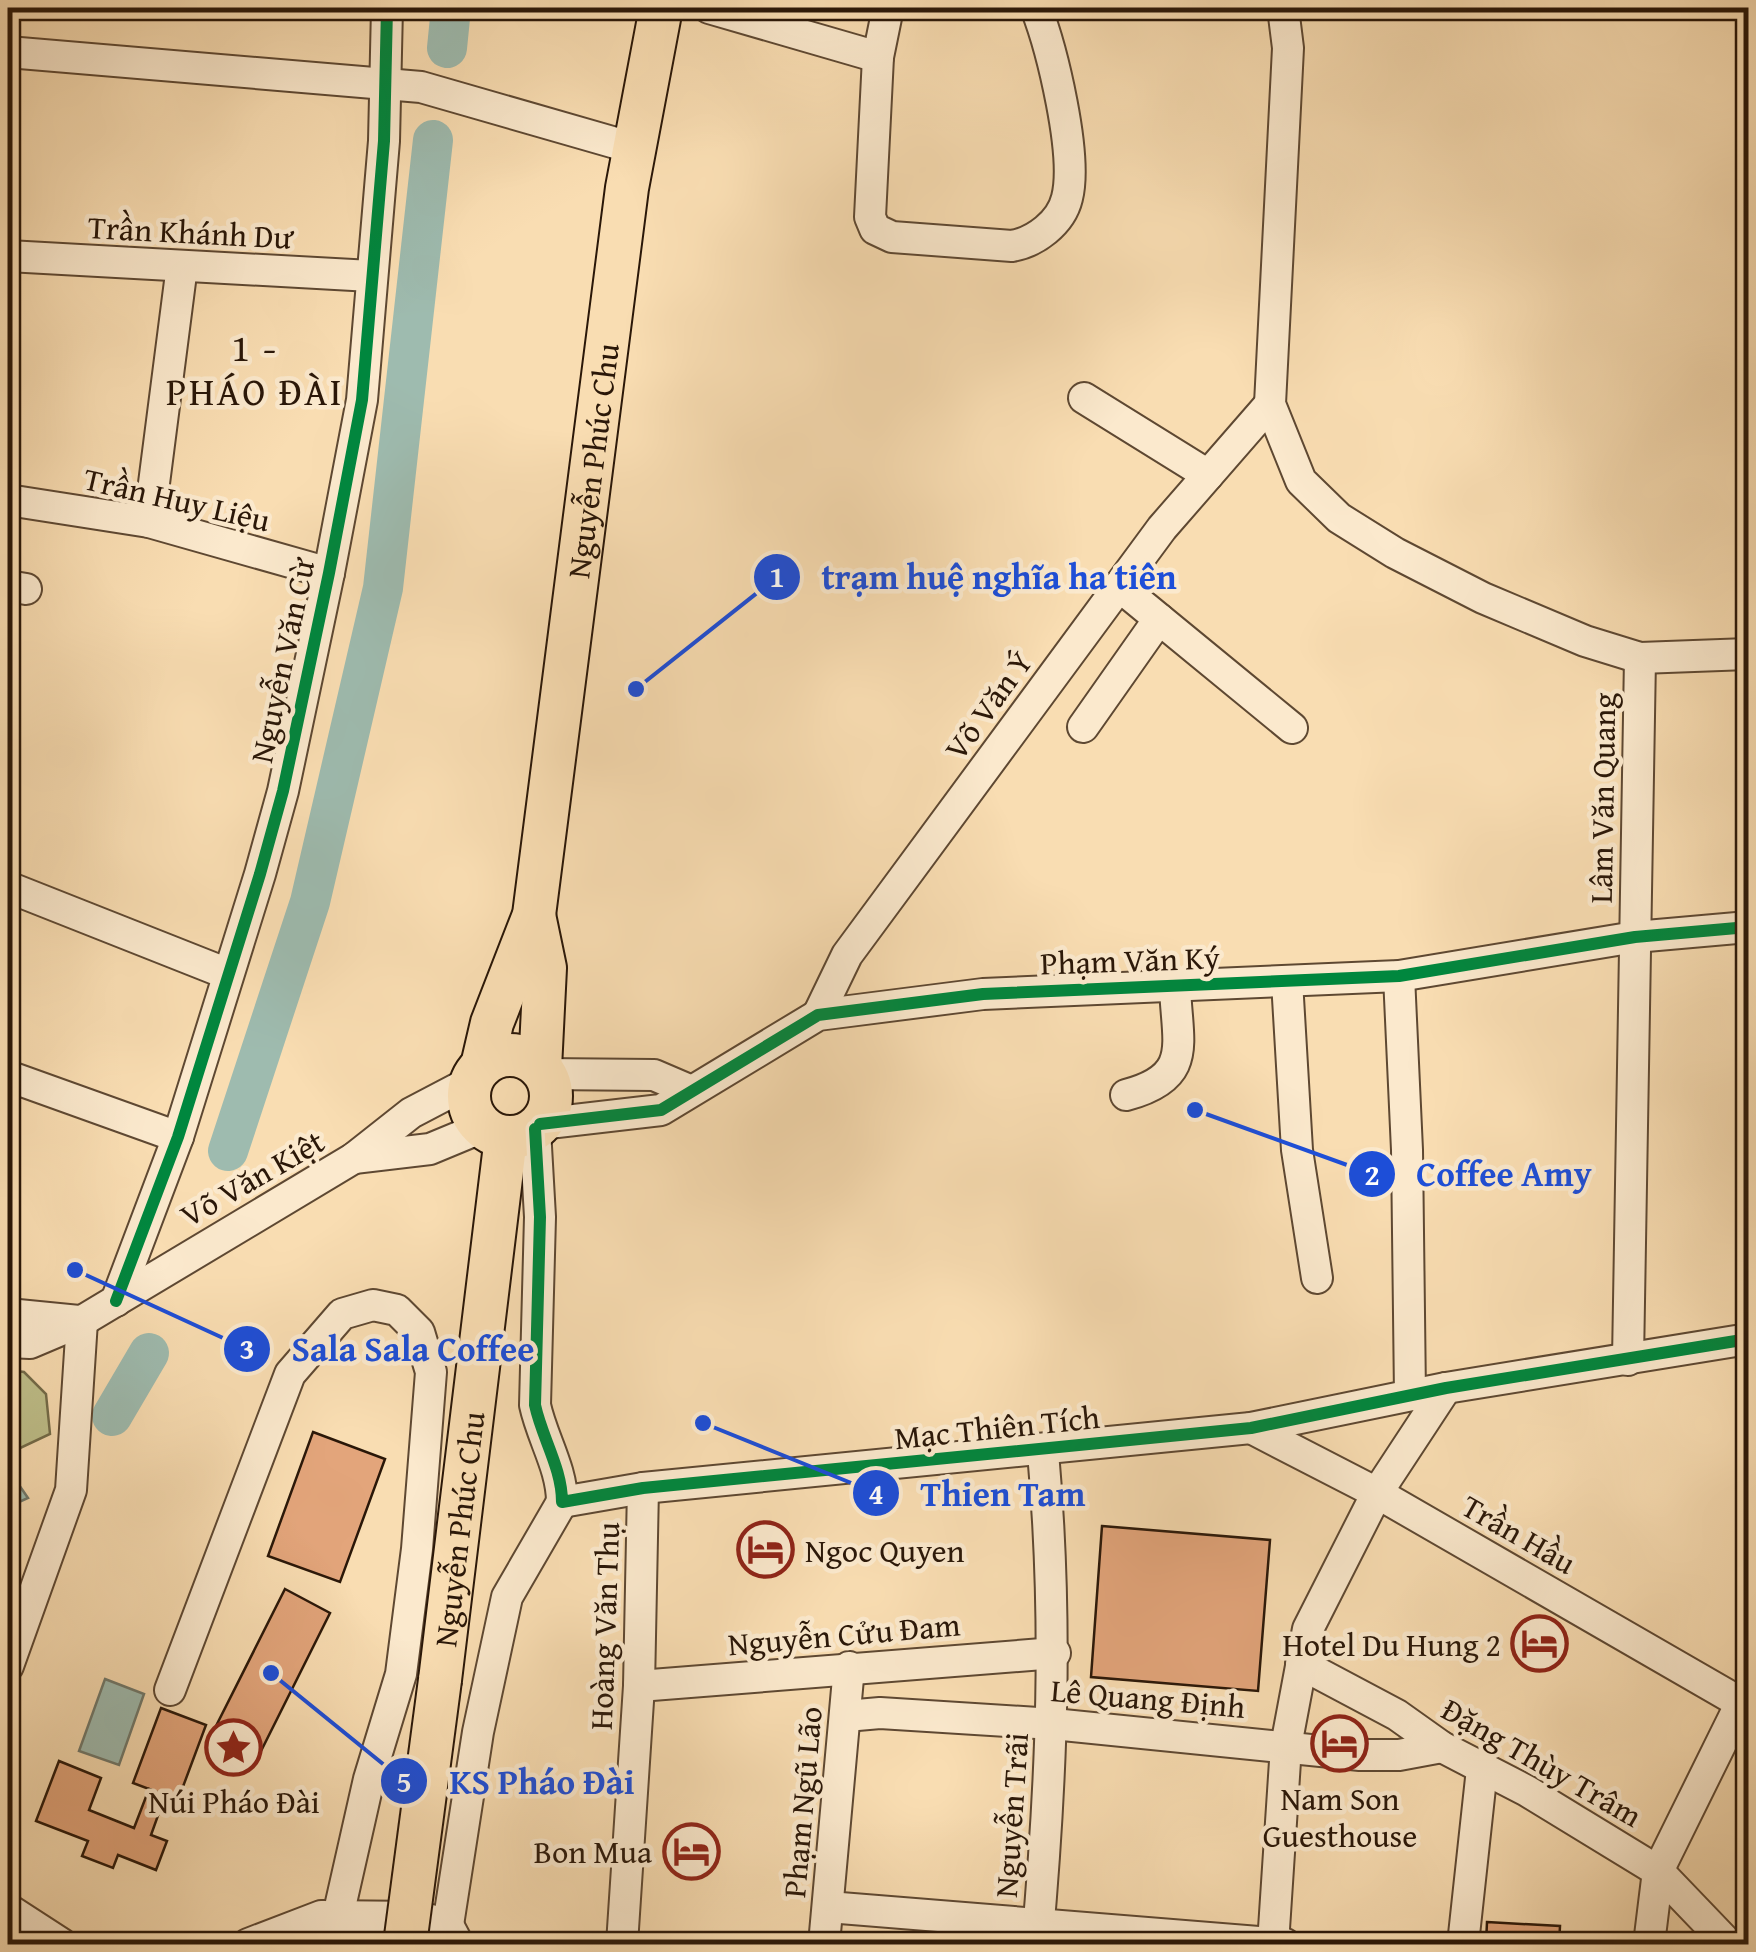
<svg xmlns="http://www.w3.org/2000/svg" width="1756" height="1952" font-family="'Gentium Book Plus',serif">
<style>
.green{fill:#bfc08b;stroke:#746c4a;stroke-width:2.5}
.water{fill:#9ebbaf;stroke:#70796c;stroke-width:2.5}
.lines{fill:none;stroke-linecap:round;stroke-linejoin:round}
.river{stroke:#9ebbaf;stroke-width:40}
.building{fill:#e3a57b;stroke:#2a1708;stroke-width:2.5}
.minor-casing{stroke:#5e4832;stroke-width:34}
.highway-casing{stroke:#2a1708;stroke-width:46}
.minor{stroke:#fbe9cd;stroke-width:30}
.highway{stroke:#f9ddb2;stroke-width:42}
.highway-bridge-casing{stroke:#2a1708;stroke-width:46;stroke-linecap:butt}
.highway-bridge{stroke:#f9ddb2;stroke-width:42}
.cycleway-casing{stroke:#fbe9cd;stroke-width:19}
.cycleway{stroke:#00873e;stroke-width:12}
.labels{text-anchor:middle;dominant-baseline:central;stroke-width:9;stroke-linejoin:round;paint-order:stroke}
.street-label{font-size:32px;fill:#2a1708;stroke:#fbe9cd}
.poi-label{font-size:32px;fill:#2a1708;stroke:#fbe9cd;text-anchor:end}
.quarter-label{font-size:38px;letter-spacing:2.5px;fill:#2a1708;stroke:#fbe9cd}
.leader{fill:none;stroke:#1d4ed8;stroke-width:4}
.callout-dot{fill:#1d4ed8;stroke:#fbe9cd;stroke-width:4}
.mark-label{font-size:30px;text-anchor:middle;font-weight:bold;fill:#fff}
.callout-label{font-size:35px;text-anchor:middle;font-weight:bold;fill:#1d4ed8;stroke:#fbe9cd;stroke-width:9;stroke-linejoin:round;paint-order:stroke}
</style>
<rect width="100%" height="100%" fill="#f9ddb2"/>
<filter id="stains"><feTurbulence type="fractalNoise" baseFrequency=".002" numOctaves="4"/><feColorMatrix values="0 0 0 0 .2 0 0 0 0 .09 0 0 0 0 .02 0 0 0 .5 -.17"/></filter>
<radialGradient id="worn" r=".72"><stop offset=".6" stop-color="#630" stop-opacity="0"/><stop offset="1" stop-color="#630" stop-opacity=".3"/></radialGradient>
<path class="green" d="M8 1370 24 1372 46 1394 50 1434 16 1450 8 1443Z"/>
<g class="water">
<path d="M8 1469 28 1498 8 1507Z"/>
<path d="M105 1679 144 1694 119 1765 79 1751Z"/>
</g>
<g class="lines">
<g class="river">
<path d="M447 48 451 8"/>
<path d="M228 1151 310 902 383 588 433 140"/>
<path d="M112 1416 149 1353"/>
</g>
</g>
<g class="building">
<path d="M313 1432 385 1459 340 1582 268 1556Z"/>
<path d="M1102 1526 1270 1540 1258 1691 1091 1677Z"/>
<path d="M285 1589 330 1613 258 1757 212 1734Z"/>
<path d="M161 1708 206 1725 178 1800 133 1783Z"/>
<path d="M59 1761 101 1778 89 1810 134 1828 149 1789 165 1796 151 1835 167 1841 156 1870 118 1855 113 1868 82 1856 88 1841 36 1821Z"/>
<path d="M1487 1922 1560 1926 1559 1944H1486Z"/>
</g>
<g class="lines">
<defs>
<g id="minor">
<path d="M709 8 878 57"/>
<path d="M888 8 878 57 870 217 875 229 892 237 1012 246C1035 242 1061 223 1067 198 1078 155 1052 49 1036 8"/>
<path d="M1283 8 1288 48 1270 404 1301 481 1339 518 1395 553 1483 598 1585 641 1640 658 1748 654"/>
<path d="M8 52 421 87 633 148"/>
<path d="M8 256 371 276"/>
<path d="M1084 398 1208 475"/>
<path d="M8 500 149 522 329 573"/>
<path d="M149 522 182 266"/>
<path d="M8 586 26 589"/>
<path d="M1119 586 1292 728"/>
<path d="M1083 727 1159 619"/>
<path d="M8 887 228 974"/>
<path d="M1399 976 1407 1150 1410 1395"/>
<path d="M1287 981 1297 1150 1317 1278"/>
<path d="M818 1015 847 955 1162 528 1270 404"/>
<path d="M544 1074 654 1075 689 1090"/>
<path d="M8 1076 178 1137"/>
<path d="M1126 1095C1194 1077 1177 1044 1175 987"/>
<path d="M540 1124 661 1110 818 1015 983 994 1399 976 1635 937 1748 927"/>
<path d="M535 1129 540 1217 535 1405C542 1438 562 1468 562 1502L643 1488 1251 1428 1446 1388 1748 1339"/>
<path d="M354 1158 430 1149 483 1127"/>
<path d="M116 1301 178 1137 260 874 283 791 329 573 362 400 384 141 387 8"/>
<path d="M8 1314 79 1321"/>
<path d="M8 1342 30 1343 82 1321 354 1158 411 1113 472 1081"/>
<path d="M1628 1360 1640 658"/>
<path d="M1251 1428 1377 1493 1748 1707"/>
<path d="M1301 1664 1397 1715 1442 1747 1527 1791 1658 1871 1728 1944"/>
<path d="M8 1666 71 1490 82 1321"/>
<path d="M639 1686 1055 1653"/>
<path d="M170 1690 290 1374 342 1314 373 1305 397 1310 419 1332 431 1372 417 1549 401 1674 369 1779 338 1916"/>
<path d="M846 1716 880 1713 1053 1724 1360 1755H1399L1442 1747"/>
<path d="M828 1907 1285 1944"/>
<path d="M8 1909 62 1944"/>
<path d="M448 1925 478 1732 507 1597 562 1502"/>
<path d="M248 1944 321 1916 420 1917 448 1925 458 1944"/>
<path d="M622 1944 639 1686 643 1488"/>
<path d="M824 1944 849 1667"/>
<path d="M1037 1944C1052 1776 1058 1621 1043 1452"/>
<path d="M1273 1944 1286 1746 1308 1629 1377 1493 1446 1388"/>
<path d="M1463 1944 1482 1769"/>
<path d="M1649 1944 1658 1871 1741 1703"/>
</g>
<g id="highway">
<path d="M534 915 545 968 540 1068"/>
<circle cx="510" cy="1096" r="41"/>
<path id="s1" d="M482 1066 492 1023 534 915 627 188 661 8"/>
<path id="s2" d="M440 1680 506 1137"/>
</g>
</defs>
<use href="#minor" class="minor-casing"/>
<use href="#highway" class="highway-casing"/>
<use href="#minor" class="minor"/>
<use href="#highway" class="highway"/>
<defs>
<path id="highway-bridge" d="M405 1944 440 1680"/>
</defs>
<use href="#highway-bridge" class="highway-bridge-casing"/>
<use href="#highway-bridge" class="highway-bridge"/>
<defs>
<g id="cycleway">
<path d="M540 1124 661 1110 818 1015 983 994 1399 976 1635 937 1748 927"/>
<path d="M535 1129 540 1217 535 1405C542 1438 562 1468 562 1502L643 1488 1251 1428 1446 1388 1748 1339"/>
<path d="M116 1301 178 1137 260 874 283 791 329 573 362 400 384 141 387 8"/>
</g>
</defs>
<use href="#cycleway" class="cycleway-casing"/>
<use href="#cycleway" class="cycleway"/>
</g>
<defs>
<symbol id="hotel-ring" viewBox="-11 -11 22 22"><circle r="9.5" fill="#fbe9cd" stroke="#8f2418" stroke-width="1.5"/><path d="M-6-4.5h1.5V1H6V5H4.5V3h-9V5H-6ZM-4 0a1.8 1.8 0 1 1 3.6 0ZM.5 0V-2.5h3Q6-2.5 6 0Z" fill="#8f2418"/></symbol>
<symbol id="sight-ring" viewBox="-11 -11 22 22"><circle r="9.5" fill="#fbe9cd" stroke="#8f2418" stroke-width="1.5"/><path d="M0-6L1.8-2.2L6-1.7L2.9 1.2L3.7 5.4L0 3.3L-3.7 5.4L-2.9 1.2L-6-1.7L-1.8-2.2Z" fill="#8f2418"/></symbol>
</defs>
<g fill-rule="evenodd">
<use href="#hotel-ring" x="734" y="1518" width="63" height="63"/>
<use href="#hotel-ring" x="1508" y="1612" width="63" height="63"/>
<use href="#hotel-ring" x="1308" y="1712" width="63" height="63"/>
<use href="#sight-ring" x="202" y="1716" width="63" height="63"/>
<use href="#hotel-ring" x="660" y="1820" width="63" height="63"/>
</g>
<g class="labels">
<g class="street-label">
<text transform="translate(191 232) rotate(3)">Trần Khánh Dư</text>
<text stroke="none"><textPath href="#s1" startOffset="618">Nguyễn Phúc Chu</textPath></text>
<text transform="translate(177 499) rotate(13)">Trần Huy Liệu</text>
<text transform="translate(282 660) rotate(-78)">Nguyễn Văn Cừ</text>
<text transform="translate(988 705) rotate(-54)">Võ Văn Ý</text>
<text transform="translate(1602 798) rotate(-89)">Lâm Văn Quang</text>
<text transform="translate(1130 960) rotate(-2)">Phạm Văn Ký</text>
<text transform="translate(252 1178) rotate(-30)">Võ Văn Kiệt</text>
<text transform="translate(997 1427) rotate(-6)">Mạc Thiên Tích</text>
<text stroke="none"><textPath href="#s2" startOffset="152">Nguyễn Phúc Chu</textPath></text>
<text transform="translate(1519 1534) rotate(30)">Trần Hầu</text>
<text transform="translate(604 1626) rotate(-88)">Hoàng Văn Thụ</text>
<text transform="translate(844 1634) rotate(-5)">Nguyễn Cửu Đam</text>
<text transform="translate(1148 1698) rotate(5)">Lê Quang Định</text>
<text transform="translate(1542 1762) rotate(30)">Đặng Thùy Trâm</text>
<text transform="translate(802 1802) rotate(-85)">Phạm Ngũ Lão</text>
<text transform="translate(1011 1815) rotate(-86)">Nguyễn Trãi</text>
</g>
<g class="poi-label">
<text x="805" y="1550" text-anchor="start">Ngoc Quyen</text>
<text x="1501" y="1644">Hotel Du Hung 2</text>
<text x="1340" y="1798" text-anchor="middle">Nam Son<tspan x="1340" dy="37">Guesthouse</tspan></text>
<text x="234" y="1801" text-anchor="middle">Núi Pháo Đài</text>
<text x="652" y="1851">Bon Mua</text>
</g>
<g class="quarter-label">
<text x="255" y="347">1 -<tspan x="255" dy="44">PHÁO ĐÀI</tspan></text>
</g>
</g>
<path class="leader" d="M636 689L777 577M1195 1110L1372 1174M75 1270L247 1349M703 1423L876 1493M271 1673L404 1781"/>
<g class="callout-dot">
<circle cx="636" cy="689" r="10"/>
<circle cx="1195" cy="1110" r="10"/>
<circle cx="75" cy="1270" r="10"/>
<circle cx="703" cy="1423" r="10"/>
<circle cx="271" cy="1673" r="10"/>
<circle cx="777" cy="577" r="25"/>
<circle cx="1372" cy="1174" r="25"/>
<circle cx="247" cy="1349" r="25"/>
<circle cx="876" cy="1493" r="25"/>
<circle cx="404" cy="1781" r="25"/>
</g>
<g class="mark-label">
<text x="777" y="587">1</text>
<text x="1372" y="1185">2</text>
<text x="247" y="1359">3</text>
<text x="876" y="1504">4</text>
<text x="404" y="1792">5</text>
</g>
<g class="callout-label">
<text x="999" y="589">trạm huệ nghĩa ha tiên</text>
<text x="1504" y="1186">Coffee Amy</text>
<text x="413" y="1361">Sala Sala Coffee</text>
<text x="1003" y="1506">Thien Tam</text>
<text x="542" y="1794">KS Pháo Đài</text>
</g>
<rect width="1756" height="1952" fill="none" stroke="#f9ddb2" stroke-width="40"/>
<rect x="10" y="10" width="1736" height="1932" fill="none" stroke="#2a1708" stroke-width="5"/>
<rect x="20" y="20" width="1716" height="1912" fill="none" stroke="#2a1708" stroke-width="2.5"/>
<rect width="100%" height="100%" filter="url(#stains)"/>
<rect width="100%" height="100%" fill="url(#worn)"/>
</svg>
